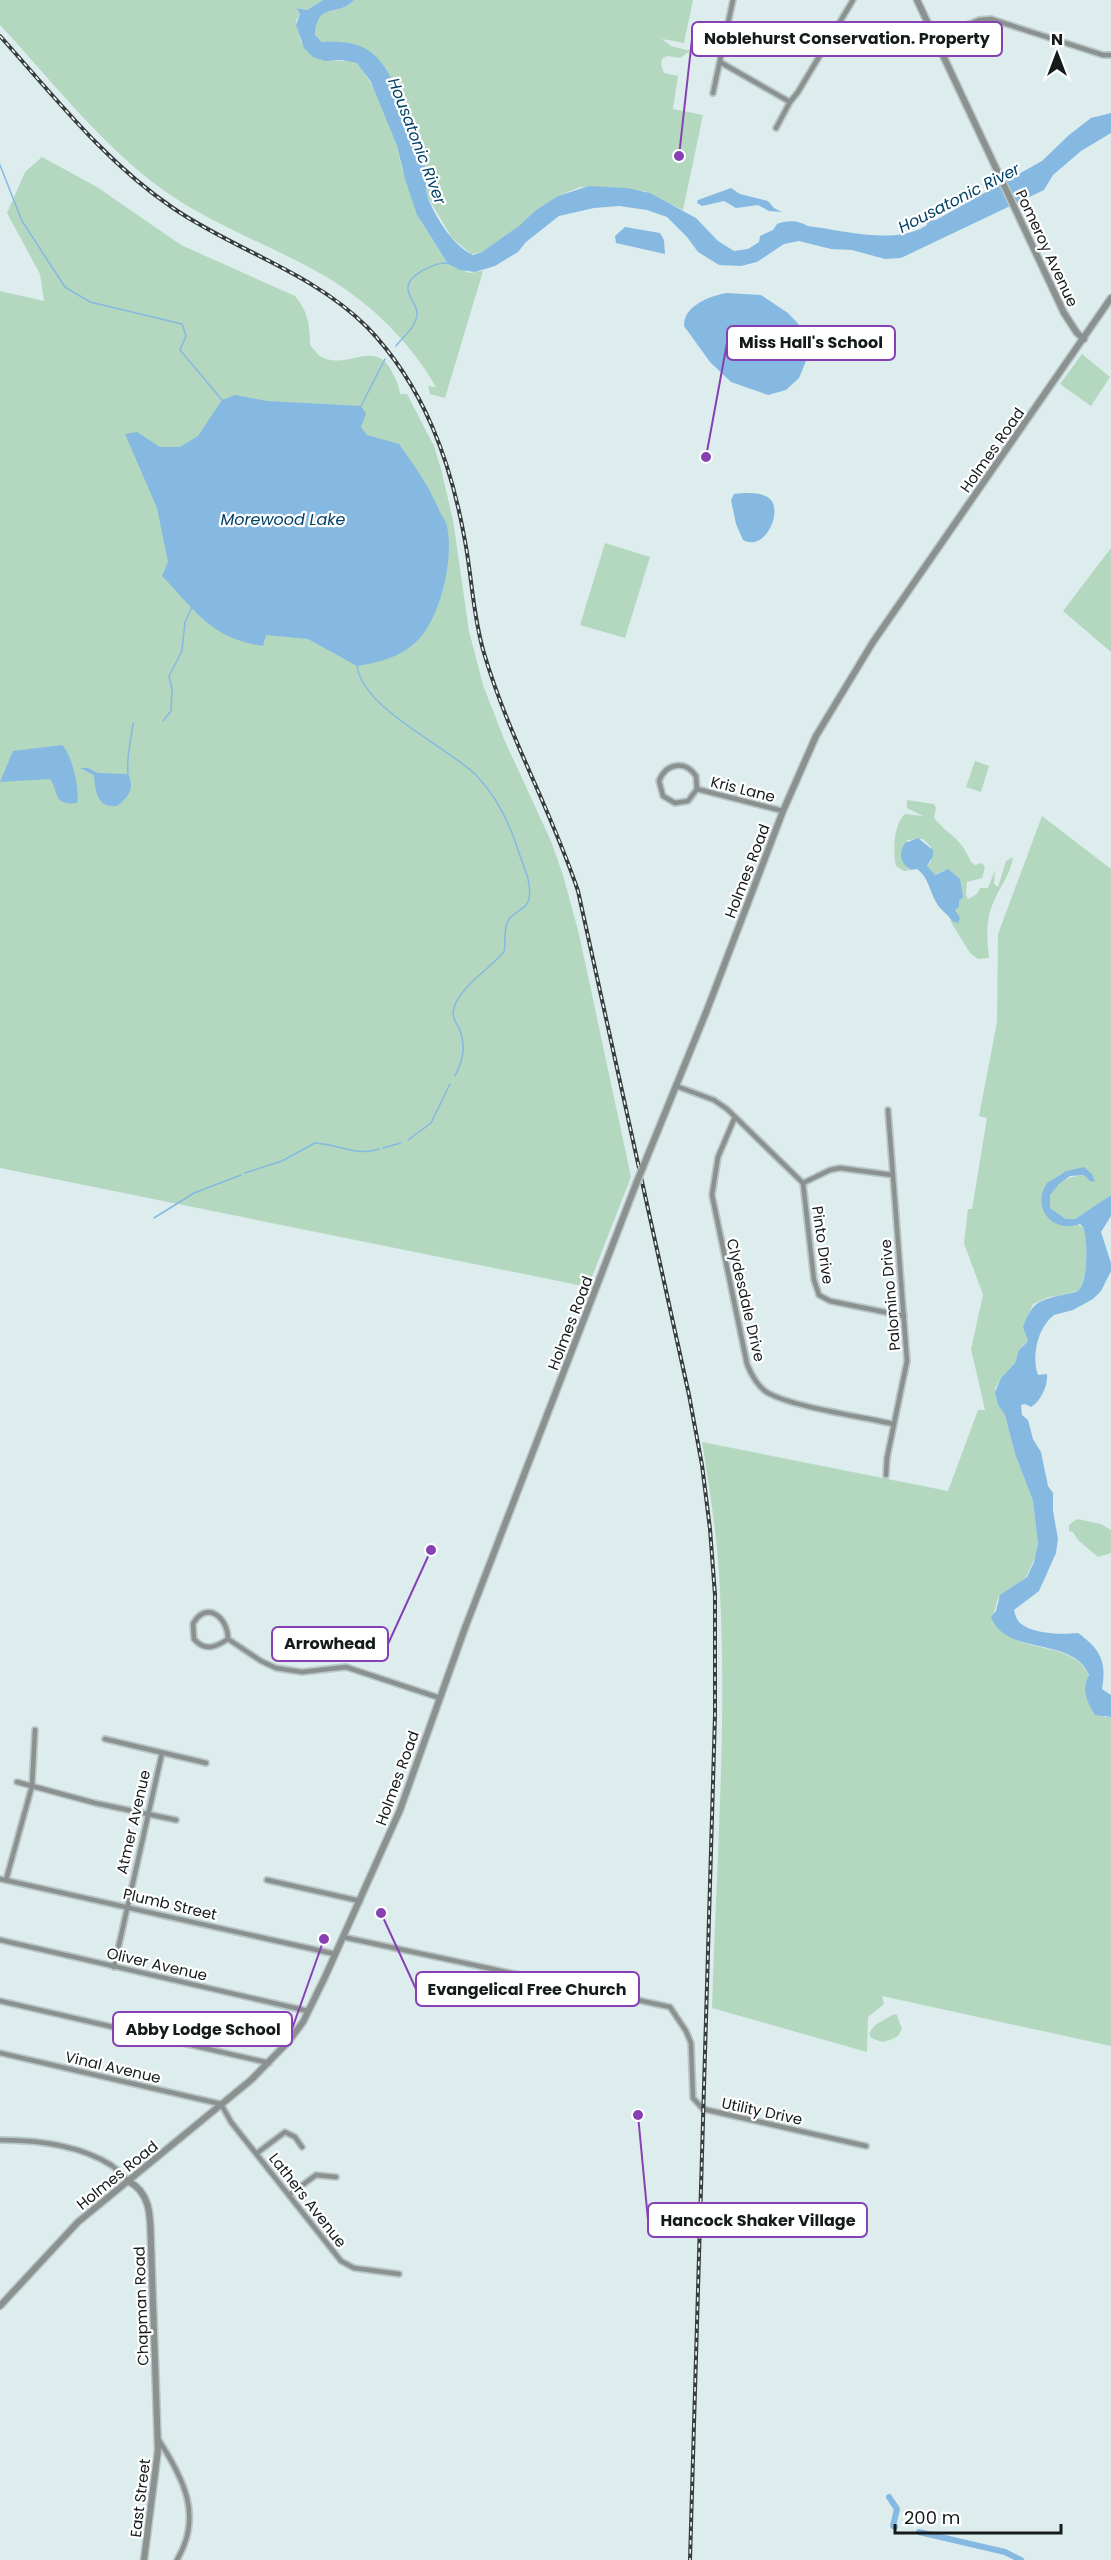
<svg xmlns="http://www.w3.org/2000/svg" width="1111" height="2560" font-family="Poppins,sans-serif">
<style>
.green{fill:#b3d8bf}
.water{fill:#86b9e1}
.lines{fill:none;stroke-linecap:round;stroke-linejoin:round}
.stream{stroke:#86b9e1;stroke-width:1.5}
.canal{stroke:#86b9e1;stroke-width:6}
.minor-casing{stroke:#b9c7c8;stroke-width:8}
.tertiary-casing{stroke:#b9c7c8;stroke-width:9}
.minor{stroke:#8a918f;stroke-width:4.5}
.tertiary{stroke:#8a918f;stroke-width:6}
.rail-casing{stroke:#363e3e;stroke-width:4}
.rail{stroke:#fff;stroke-width:1.5;stroke-dasharray:4.5;stroke-linecap:butt}
.tertiary-bridge-casing{stroke:#b9c7c8;stroke-width:9;stroke-linecap:butt}
.tertiary-bridge{stroke:#8a918f;stroke-width:6}
.labels{text-anchor:middle;dominant-baseline:central;stroke-width:4.5;stroke-linejoin:round;paint-order:stroke}
.street-label{font-size:15px;fill:#151b1b;stroke:#fff}
.water-label{font-size:16px;font-style:italic;fill:#014167;stroke:#fff}
.leader{fill:none;stroke:#8640b3;stroke-width:2}
.callout-dot{fill:#8640b3;stroke:#fff;stroke-width:2}
.callout{fill:#fff;stroke:#8640b3;stroke-width:2}
.callout-label{font-size:16px;text-anchor:middle;font-weight:bold;fill:#151b1b}
</style>
<rect width="100%" height="100%" fill="#ddedee"/>
<g class="green">
<path d="M0 0H323L307 10 298 8 300 14 296 21 301 42 333 61H347L357 63 361 68 375 90 397 146 402 169 421 222 448 264 469 273 483 271 445 398 430 394 428 386 436 387C408 338 365 298 316 271 265 243 211 224 163 190 101 145 52 81 0 25Z"/>
<path d="M354 0H693L684 43 662 39 671 46 690 51 680 58 667 56 662 59 661 64 664 73 678 76 673 109 703 115 683 210 644 191 580 187 558 196 536 210 524 223 482 252 471 254 452 238 427 196 424 159 416 139 412 116 408 108 398 98C398 90 394 83 390 76 374 47 354 41 322 42L315 35C318 0 338 18 354 0Z"/>
<path d="M42 157 97 187 181 245 295 296C308 311 310 326 310 345 313 348 316 353 320 356 347 373 377 334 394 376 397 382 399 387 400 394H407L434 446 441 469 453 520 469 631 483 685 504 739 551 841 563 875 579 934 631 1177 588 1287 0 1168V291L44 301 40 274 7 213 25 172Z"/>
<path d="M1082 354 1110 377 1091 406 1060 384Z"/>
<path d="M605 543 650 557 625 638 580 625Z"/>
<path d="M1111 548V652L1063 611Z"/>
<path d="M975 761 989 766 981 792 966 787Z"/>
<path d="M907 800 934 804 936 808 934 818C951 838 960 836 971 862L975 865 982 863 985 868 982 878 967 882 966 895 968 899 977 894 980 888H988L995 870 994 884 998 887 1006 861 1013 857C1011 874 1000 886 994 901 985 919 987 938 989 958L978 959 970 953 951 922 950 920 952 921 957 915 955 910C966 899 951 882 945 870L934 875 927 867 931 861V847L923 839 907 840V868L911 870 904 871 896 866C893 851 893 825 905 814L923 816 907 808Z"/>
<path d="M1042 816 1111 869V1195L1075 1219H1066L1050 1208V1195C1060 1177 1074 1176 1092 1174L1069 1170C1049 1179 1036 1190 1046 1214L1083 1227C1089 1240 1087 1276 1080 1290L1058 1296 1049 1297 1033 1304 1024 1324 1028 1341 1021 1347 1015 1363 1001 1378 995 1389 998 1405 1005 1415 1015 1454 1033 1501 1038 1544 1036 1556 1026 1577 998 1598 994 1613 997 1628C1005 1633 1013 1638 1022 1642 1044 1650 1080 1650 1089 1676 1083 1699 1087 1701 1104 1717H1111V2046L882 1996 884 2004 868 2017 867 2052 712 2008C716 1869 727 1730 720 1592 718 1541 710 1492 702 1442L948 1491 978 1410H985L971 1349 983 1295 964 1243 968 1209H972L987 1118 979 1116 997 1022 998 934Z"/>
<path d="M1077 1519 1101 1524 1111 1530V1553L1098 1557 1078 1540 1073 1532 1069 1531V1525Z"/>
<path d="M894 2014 897 2015 902 2029 898 2036 890 2040 882 2042 871 2038 869 2033 875 2025Z"/>
</g>
<g class="water">
<path d="M323 0H354C338 18 318 0 315 35L322 42C355 41 373 45 390 76 394 83 398 90 398 98 401 101 405 105 408 108 411 111 424 163 426 170 427 179 425 190 428 198 436 218 453 246 473 255L482 252 519 226 536 210 558 196 589 186 627 188 650 193 696 218 718 241 734 251 748 249 759 242 760 236 773 230 777 224C787 220 798 220 808 226 843 230 896 246 927 225V221L936 220 1042 161 1069 135 1091 118 1111 113V133L1081 151 1053 175 1044 190 901 258 885 259 852 250 831 249 799 241 784 244 757 262 741 266 719 265 698 252 687 237 667 217 647 210 619 206 594 208 559 216 526 242 518 252 495 266 475 272 460 270 448 264 417 215 405 179 397 146 371 82 357 63 342 60 325 61 313 57 304 48 296 25 300 14 297 8 307 10Z"/>
<path d="M731 188 740 194 768 201 774 208 782 212 769 211 758 205 736 208 724 201 702 206 697 203 698 200Z"/>
<path d="M625 227 660 233 664 240 665 254 616 243 615 236Z"/>
<path d="M726 293 761 295 788 313 805 331 807 337 806 361 799 378 786 390 768 395 731 382 710 362 684 326C683 306 710 296 726 293Z"/>
<path d="M235 395 267 401 361 406 366 414 361 427 367 435 399 444C414 465 429 486 439 510 441 516 446 519 447 526 454 558 441 619 416 642 400 657 378 663 357 666L308 639 266 635 263 646C210 638 197 612 162 576L168 562 157 508 125 434 137 432 160 447H180L198 436 222 400Z"/>
<path d="M744 493C752 493 765 493 771 500 782 513 765 552 743 540L736 524 731 500 734 494Z"/>
<path d="M62 745C72 754 80 790 77 803 52 806 59 791 50 779L0 782 13 751Z"/>
<path d="M80 768H88L98 773 128 774C135 786 129 798 117 806 97 809 95 790 94 775Z"/>
<path d="M918 838 933 850V856L927 866 935 875 948 869 960 879 963 897 959 901V907L955 910 960 918 958 923 952 921C947 913 940 910 936 902 929 890 929 878 917 869L911 870C900 863 898 854 905 843Z"/>
<path d="M1084 1167 1092 1174 1095 1182 1090 1181 1084 1175 1070 1176 1059 1184 1050 1195V1208L1066 1219H1075L1111 1195V1216L1101 1232 1111 1263V1271L1101 1291 1093 1299 1073 1310 1054 1315C1038 1327 1031 1356 1038 1375L1047 1374C1048 1386 1041 1401 1031 1407L1025 1404 1021 1405 1022 1415 1028 1420 1033 1439 1041 1452 1048 1486 1053 1493V1511L1058 1539 1056 1553 1039 1591 1014 1610C1015 1615 1017 1620 1020 1623 1032 1634 1063 1635 1078 1633 1100 1649 1107 1661 1102 1689L1111 1695V1717L1095 1715C1087 1702 1081 1689 1089 1675 1074 1636 1006 1657 991 1617L996 1611 1000 1595 1027 1577 1034 1562 1038 1544 1033 1501 1015 1454 1005 1415 998 1405 995 1392 1001 1378 1015 1363 1019 1350 1028 1341 1023 1327C1033 1300 1039 1301 1066 1294 1070 1293 1076 1293 1079 1290 1088 1281 1088 1237 1083 1227L1080 1224C1051 1234 1031 1206 1047 1183L1066 1171Z"/>
</g>
<g class="lines">
<g class="stream">
<path d="M0 165 22 221 65 287 90 302 182 324 186 336 180 350 222 400"/>
<path d="M396 346C403 337 415 328 417 316 419 307 409 299 408 289 407 275 435 262 448 263"/>
<path d="M361 406 385 359"/>
<path d="M357 666C363 709 445 745 476 775 497 797 509 821 518 850 523 866 532 881 529 899 527 910 513 911 508 921 503 930 506 942 504 952 490 968 459 988 454 1008 451 1017 456 1022 460 1030 466 1047 463 1060 455 1076"/>
<path d="M163 721 171 711 172 689 169 676 182 651 185 622 192 607"/>
<path d="M128 774C126 753 131 743 133 723"/>
<path d="M408 1140 431 1123 450 1084"/>
<path d="M383 1148 401 1143"/>
<path d="M245 1173 282 1161 315 1143C337 1144 357 1157 379 1149"/>
<path d="M154 1218 194 1193 241 1175"/>
</g>
<g class="canal">
<path d="M889 2497 897 2509 893 2526 895 2527"/>
<path d="M919 2532 1005 2552 1021 2560"/>
</g>
<defs>
<g id="minor">
<path d="M935 38 979 20 991 19 1103 55H1111"/>
<path d="M720 62 790 102"/>
<path d="M713 93 733 0"/>
<path d="M776 128 790 102 798 92 853 0"/>
<path d="M697 789 696 776C685 760 666 763 659 781L663 796 675 803 688 801 697 789 783 811"/>
<path d="M676 1086 714 1100 727 1109 803 1183 830 1170 840 1168 892 1175"/>
<path d="M735 1117 718 1157 712 1195 747 1364C751 1374 756 1384 765 1391 786 1406 864 1417 893 1424"/>
<path d="M803 1183 814 1280 819 1295 830 1301 904 1316"/>
<path d="M886 1475 887 1458 907 1361 888 1110"/>
<path d="M228 1639C228 1617 206 1600 193 1624L194 1639C205 1652 216 1647 228 1639L261 1661 276 1668 302 1672 346 1667 440 1698"/>
<path d="M105 1739 206 1763"/>
<path d="M17 1782 95 1803 176 1820"/>
<path d="M0 1879 335 1954"/>
<path d="M6 1880 32 1786 35 1730"/>
<path d="M267 1880 360 1901"/>
<path d="M343 1937 670 2007 686 2031 691 2043 693 2098 703 2109 866 2146"/>
<path d="M0 1940 308 2011"/>
<path d="M114 1967 162 1753"/>
<path d="M0 2001 269 2063"/>
<path d="M0 2053 221 2104 231 2122 341 2261 354 2268 399 2274"/>
<path d="M0 2140C37 2140 79 2145 111 2165 117 2169 123 2176 128 2181"/>
<path d="M257 2153 285 2132 295 2137 302 2147"/>
<path d="M289 2195 316 2175 336 2177"/>
<path d="M158 2439C184 2479 203 2516 177 2560"/>
</g>
<g id="tertiary">
<path d="M917 0 1064 313 1077 333 1084 339"/>
<path d="M643 1167 707 1010 783 811 816 736 873 642 1111 298"/>
<path d="M128 2181C153 2194 150 2221 151 2245L158 2450 144 2560"/>
<path d="M0 2306 78 2222 251 2080 288 2042 303 2022 325 1977 400 1810 465 1628 636 1184"/>
</g>
</defs>
<use href="#minor" class="minor-casing"/>
<use href="#tertiary" class="tertiary-casing"/>
<use href="#minor" class="minor"/>
<use href="#tertiary" class="tertiary"/>
<defs>
<path id="rail" d="M0 36C54 96 105 162 173 208 236 251 312 272 367 327 424 386 451 462 465 541 472 578 473 617 484 653 508 735 551 810 578 891L689 1395 702 1465 710 1529 715 1595V1715L690 2560"/>
</defs>
<use href="#rail" class="rail-casing"/>
<use href="#rail" class="rail"/>
<defs>
<path id="tertiary-bridge" d="M636 1184 643 1167"/>
</defs>
<use href="#tertiary-bridge" class="tertiary-bridge-casing"/>
<use href="#tertiary-bridge" class="tertiary-bridge"/>
</g>
<g class="labels">
<g class="street-label">
<text transform="translate(1047 248) rotate(65)">Pomeroy Avenue</text>
<text transform="translate(992 450) rotate(-55)">Holmes Road</text>
<text transform="translate(743 789) rotate(14)">Kris Lane</text>
<text transform="translate(747 871) rotate(-69)">Holmes Road</text>
<text transform="translate(823 1245) rotate(82)">Pinto Drive</text>
<text transform="translate(890 1295) rotate(-95)">Palomino Drive</text>
<text transform="translate(746 1300) rotate(77)">Clydesdale Drive</text>
<text transform="translate(570 1323) rotate(-69)">Holmes Road</text>
<text transform="translate(397 1778) rotate(-70)">Holmes Road</text>
<text transform="translate(133 1822) rotate(-77)">Atmer Avenue</text>
<text transform="translate(170 1904) rotate(13)">Plumb Street</text>
<text transform="translate(157 1964) rotate(13)">Oliver Avenue</text>
<text transform="translate(113 2067) rotate(13)">Vinal Avenue</text>
<text transform="translate(762 2111) rotate(12)">Utility Drive</text>
<text transform="translate(117 2175) rotate(-39)">Holmes Road</text>
<text transform="translate(308 2200) rotate(52)">Lathers Avenue</text>
<text transform="translate(141 2306) rotate(-92)">Chapman Road</text>
<text transform="translate(140 2498) rotate(-83)">East Street</text>
</g>
<g class="water-label">
<text transform="translate(417 141) rotate(69)">Housatonic River</text>
<text transform="translate(959 198) rotate(-27)">Housatonic River</text>
<text x="283" y="519">Morewood Lake</text>
</g>
</g>
<path class="leader" d="M679 156L692 39M706 457L727 343M431 1550L388 1644M381 1913L416 1989M324 1939L292 2029M638 2115L648 2220"/>
<g class="callout-dot">
<circle cx="679" cy="156" r="6"/>
<circle cx="706" cy="457" r="6"/>
<circle cx="431" cy="1550" r="6"/>
<circle cx="381" cy="1913" r="6"/>
<circle cx="324" cy="1939" r="6"/>
<circle cx="638" cy="2115" r="6"/>
</g>
<g class="callout">
<rect x="692" y="22" width="310" height="34" rx="6"/>
<rect x="727" y="326" width="168" height="34" rx="6"/>
<rect x="272" y="1627" width="116" height="34" rx="6"/>
<rect x="416" y="1972" width="223" height="34" rx="6"/>
<rect x="113" y="2012" width="179" height="34" rx="6"/>
<rect x="648" y="2203" width="219" height="34" rx="6"/>
</g>
<g class="callout-label">
<text x="847" y="44">Noblehurst Conservation. Property</text>
<text x="811" y="348">Miss Hall's School</text>
<text x="330" y="1649">Arrowhead</text>
<text x="527" y="1995">Evangelical Free Church</text>
<text x="203" y="2035">Abby Lodge School</text>
<text x="758" y="2226">Hancock Shaker Village</text>
</g>
<g transform="translate(1057 54)" stroke="#ffffff" stroke-width="4.5" paint-order="stroke">
<path d="M0-4.5L10 22L0 15L-10 22Z" fill="#151b1b"/>
<text y="-9" font-size="16" font-weight="bold" text-anchor="middle" fill="#151b1b">N</text>
</g>
<path d="M895 2524v9h166v-9" fill="none" stroke="#151b1b" stroke-width="3"/>
<text x="904" y="2524" font-size="18" fill="#151b1b" stroke="#ffffff" stroke-width="4.5" paint-order="stroke">200 m</text>
</svg>
